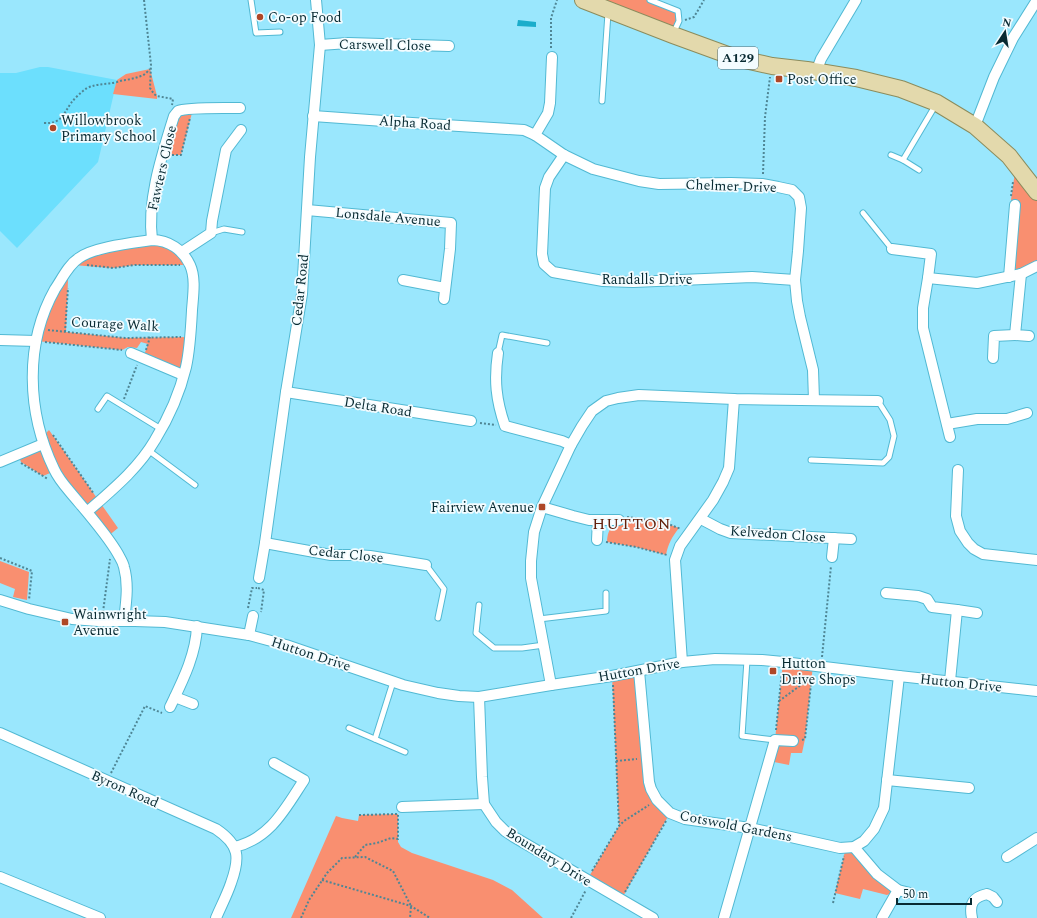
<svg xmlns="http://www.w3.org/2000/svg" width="1037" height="918" font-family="Spectral,serif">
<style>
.built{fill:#6cdffd}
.green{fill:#f98f70}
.water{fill:#1badcb}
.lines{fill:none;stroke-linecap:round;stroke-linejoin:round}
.lane-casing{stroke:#52b9d3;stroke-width:7}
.street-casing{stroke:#52b9d3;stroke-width:12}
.primary-casing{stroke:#8b8c5d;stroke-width:18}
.path{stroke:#4f8695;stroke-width:2;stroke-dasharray:2 2;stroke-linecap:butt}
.lane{stroke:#fff;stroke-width:5}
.street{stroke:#fff;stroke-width:10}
.primary{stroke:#e3d9ac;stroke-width:16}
.poi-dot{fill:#af4727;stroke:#f3fcff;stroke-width:1.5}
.labels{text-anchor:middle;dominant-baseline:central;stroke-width:3.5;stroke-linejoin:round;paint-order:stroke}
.shield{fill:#f3fcff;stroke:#4e6970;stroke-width:1}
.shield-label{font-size:13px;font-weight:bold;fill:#082a32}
.poi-label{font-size:14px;fill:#082a32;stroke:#f3fcff;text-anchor:start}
.street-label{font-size:14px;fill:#082a32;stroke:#f3fcff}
.quarter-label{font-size:16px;letter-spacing:1px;fill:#63210c;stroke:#f3fcff}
</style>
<rect width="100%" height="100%" fill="#9ae7fd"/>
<path class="built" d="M40 67H48L117 80 98 162 17 248 0 231V73H16Z"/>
<g class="green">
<path d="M583 0H650L678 11 679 21 673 35Z"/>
<path d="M150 69 157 96V99L113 94 117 80 126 74Z"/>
<path d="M193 109 181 155H163L174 116Z"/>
<path d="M1016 165 1037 192V266L1009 277 1015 205 1011 200Z"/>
<path d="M159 240 190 265H135L113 268 72 265 79 258Z"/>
<path d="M67 270 68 280 66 332 125 338 190 337 183 375 143 358 148 344 141 342 137 348 128 347 122 350 68 344 36 341Z"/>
<path d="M49 430 118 528 107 537 55 471 43 476 21 462 18 454 49 442 46 433Z"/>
<path d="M627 517 663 522 679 528C672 537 668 544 666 555L636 547 607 542C608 527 612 525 627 525Z"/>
<path d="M0 561 29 572 27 600 13 597 15 589 0 583Z"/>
<path d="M783 662 813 665 805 739 802 753H791L789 765 769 761 775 740Z"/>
<path d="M639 671 649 782 670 813 621 900 587 880 619 826 612 676Z"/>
<path d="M398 814V842L401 847 412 853 493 880 512 890 543 918H291L336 816 342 818 358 821 359 815Z"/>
<path d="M846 847 898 890 887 895 863 889 860 899 835 893Z"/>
</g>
<path class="water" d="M518 20 536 22V27L517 26Z"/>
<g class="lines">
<defs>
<g id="lane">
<path d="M251 0 256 33 280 32"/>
<path d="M650 0 678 11 679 21 673 34"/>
<path d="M602 101 608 13"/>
<path d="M891 155 903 160 919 170"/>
<path d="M903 160 935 106"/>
<path d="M863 213 892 249"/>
<path d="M211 233 224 229 242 232"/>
<path d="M498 353 502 335 547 343"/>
<path d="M98 409 107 396 161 429"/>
<path d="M148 450 195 485"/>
<path d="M811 460 883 463 889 457 894 436 890 420 878 401"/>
<path d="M426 565 444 589 438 618"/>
<path d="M479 605 476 633 494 648H522L544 645"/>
<path d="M539 619 606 611V593"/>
<path d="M747 660 742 736 775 740"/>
<path d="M349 728 405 752"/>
<path d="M375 739 393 682"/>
</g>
<g id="street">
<path d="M320 45 348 43 449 46"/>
<path d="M816 72 821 59 856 0"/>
<path d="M313 116 412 123 524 130 535 135 564 155 593 169 639 181 659 184 731 183 762 184 778 187 792 190 799 197 801 208 798 251 795 280 797 301 800 317 813 370 814 400"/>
<path d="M975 126 994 77 1013 38 1037 0"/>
<path d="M535 135 548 113 550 103 552 57"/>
<path d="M564 155 549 177 545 188 542 254 544 264 553 272 603 281 633 282 752 277 795 280"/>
<path d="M307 210 451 223 450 249 444 299"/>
<path d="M152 240C147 199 162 155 174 116 175 115 177 112 178 111 186 107 229 108 240 108"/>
<path d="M892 249 931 254 928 278 923 308V328L950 437"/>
<path d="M182 252 211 233 212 221 226 150 241 130"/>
<path d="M1021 274 1015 335 1029 336"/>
<path d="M1009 277 1015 205"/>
<path d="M928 278 977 283 1021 274 1037 266"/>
<path d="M403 280 445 288"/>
<path d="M0 340 36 341"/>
<path d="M131 353 183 375"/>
<path d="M498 353C494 380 496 400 505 426L562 441 571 445"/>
<path d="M993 358 994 336 1015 335"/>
<path d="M286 392 471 421"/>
<path d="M947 424 977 419H1007L1027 413"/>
<path d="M0 462 43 444"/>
<path d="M958 470 956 516 960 531 968 543 974 549 983 554 1037 560"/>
<path d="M542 507 573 516 589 520H619"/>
<path d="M87 512C112 490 138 469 155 440 168 419 180 392 186 367 190 349 191 329 192 310 193 296 196 278 190 265 183 250 169 240 152 240 132 243 94 247 79 258 68 265 62 279 55 289 24 344 27 413 54 469 58 478 64 485 70 492 85 510 106 533 118 554 120 558 123 562 124 567 129 585 126 603 124 621"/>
<path d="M701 519 720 529 731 533 851 539"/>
<path d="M597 540 598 520"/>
<path d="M265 543 331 555H356L370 556 426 565"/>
<path d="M832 557 834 538"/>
<path d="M259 578 265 543 286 392 302 294 310 157 320 45 316 0"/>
<path d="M886 593 918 596 927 599 932 607 957 610 950 681"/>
<path d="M0 600 29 609 72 619 98 621H135L165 622 249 635 286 645 403 685 438 693 459 696 479 697 551 685 612 676 682 662 715 659 762 660 783 662 899 676 1037 691"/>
<path d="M957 610 977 613"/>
<path d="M249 635 253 616"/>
<path d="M682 662 675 560 680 546 713 500 723 482 729 468 734 399"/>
<path d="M639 671 649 782 651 789 657 800 670 813 685 819 750 828 840 848 854 847 864 841 874 829 884 808 899 676"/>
<path d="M551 685 531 578V561L534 532 542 507 571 445 582 426 592 411 606 401 618 398 639 395 734 399 878 401"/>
<path d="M175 697 193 704"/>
<path d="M479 697 482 777 484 804 496 822 505 831 514 837 653 918"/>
<path d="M170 707C182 682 196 655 197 626"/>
<path d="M0 733 216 829C240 845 240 858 231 883 227 895 221 906 216 918"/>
<path d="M887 780 969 788"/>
<path d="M402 807 484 804"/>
<path d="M234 847C270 839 285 809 304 780L274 763"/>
<path d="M854 847 877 874 898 890 910 893"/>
<path d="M1007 857 1037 838"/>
<path d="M0 877 100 918"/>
<path d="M724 918 775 740 793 741"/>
<path d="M882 918 898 890"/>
<path d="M972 918C969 904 973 897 987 894L993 897 997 902"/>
</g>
<path id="primary" d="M583 0 673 35 736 58 772 66 807 70 856 78 901 89 937 103 975 126 1009 156 1037 192"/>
</defs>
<use href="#lane" class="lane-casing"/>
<use href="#street" class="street-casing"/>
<use href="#primary" class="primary-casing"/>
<g class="path">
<path d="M144 0 151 65 150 88 154 94 157 96 173 99 172 105"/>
<path d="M685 20 694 17 704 0"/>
<path d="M551 48V18L557 0"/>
<path d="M44 123C61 124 63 115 71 103 75 98 81 92 87 88 98 83 106 85 117 82 120 81 123 80 126 80 131 79 136 78 141 76 145 75 148 71 150 69"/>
<path d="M172 155H181L190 118"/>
<path d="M763 174 765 117 770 77"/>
<path d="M1011 196 1013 182"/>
<path d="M87 265 113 268 135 265H180"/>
<path d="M48 330 125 338 181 337"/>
<path d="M65 332 68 288"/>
<path d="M45 342 122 350"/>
<path d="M146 350 150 337"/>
<path d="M124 399 137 365"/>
<path d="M480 423 496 425"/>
<path d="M53 435 94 494"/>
<path d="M21 463 48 479"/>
<path d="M627 517 663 522 681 529"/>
<path d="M606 542 636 547 667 555"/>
<path d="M0 558 32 571 29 600"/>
<path d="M258 588 264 590 261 612"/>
<path d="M248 608 252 588H257"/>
<path d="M103 612 110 559"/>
<path d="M822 657 831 566"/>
<path d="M613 685 619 826"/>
<path d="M779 701 812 677"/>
<path d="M776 730 782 671"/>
<path d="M802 740 805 739 812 675"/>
<path d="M616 761 637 759"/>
<path d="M111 773 145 706 162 713"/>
<path d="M359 815 397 814"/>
<path d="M355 857 365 845 377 843 391 838 398 839V815"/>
<path d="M592 871 619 826 624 821 649 805"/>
<path d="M322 880 411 906 430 918"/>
<path d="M625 892 666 821"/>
<path d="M833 903 844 856"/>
<path d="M301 918 309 900 327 873 342 858 365 857 393 871 411 906 410 918"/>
<path d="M571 918 586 890"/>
</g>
<use href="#lane" class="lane"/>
<use href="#street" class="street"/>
<use href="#primary" class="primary"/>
</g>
<g class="poi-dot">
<circle cx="260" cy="17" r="4"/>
<rect x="775" y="75" width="8" height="8" rx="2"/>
<circle cx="53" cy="128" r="4"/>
<rect x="538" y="503" width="8" height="8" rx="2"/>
<rect x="61" y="618" width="8" height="8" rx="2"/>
<rect x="769" y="667" width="8" height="8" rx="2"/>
</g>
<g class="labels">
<rect class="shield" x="718" y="47" width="40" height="22" rx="3"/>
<g class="shield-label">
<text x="738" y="58">A129</text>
</g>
<g class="poi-label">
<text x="268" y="17">Co-op Food</text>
<text x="787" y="79">Post Office</text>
<text x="61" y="120">Willowbrook<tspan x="61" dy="16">Primary School</tspan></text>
<text x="534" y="507" text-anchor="end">Fairview Avenue</text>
<text x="73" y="614">Wainwright<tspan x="73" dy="16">Avenue</tspan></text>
<text x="781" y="663">Hutton<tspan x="781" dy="16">Drive Shops</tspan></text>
</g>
<g class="street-label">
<text transform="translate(385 45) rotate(1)">Carswell Close</text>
<text transform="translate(415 123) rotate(4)">Alpha Road</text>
<text transform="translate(162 168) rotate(-77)">Fawters Close</text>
<text transform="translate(731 186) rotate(2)">Chelmer Drive</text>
<text transform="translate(388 217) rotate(5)">Lonsdale Avenue</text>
<text x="647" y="279">Randalls Drive</text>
<text transform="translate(300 290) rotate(-84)">Cedar Road</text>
<text transform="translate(115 324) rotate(3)">Courage Walk</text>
<text transform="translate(378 407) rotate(9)">Delta Road</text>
<text transform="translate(778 534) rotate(4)">Kelvedon Close</text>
<text transform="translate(346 554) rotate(6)">Cedar Close</text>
<text transform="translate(311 654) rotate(18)">Hutton Drive</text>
<text transform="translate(639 670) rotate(-10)">Hutton Drive</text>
<text transform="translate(961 683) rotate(6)">Hutton Drive</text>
<text transform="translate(125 789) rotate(24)">Byron Road</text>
<text transform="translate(736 826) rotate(11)">Cotswold Gardens</text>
<text transform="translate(549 857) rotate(32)">Boundary Drive</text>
</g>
<g class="quarter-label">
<text x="632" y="524">HUTTON</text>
</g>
</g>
<g transform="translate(1005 32) rotate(12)" stroke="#f3fcff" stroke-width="3" paint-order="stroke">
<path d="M0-3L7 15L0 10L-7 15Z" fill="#082a32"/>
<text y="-6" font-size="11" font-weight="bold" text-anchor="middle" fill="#082a32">N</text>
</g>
<path d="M897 898v6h74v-6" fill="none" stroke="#082a32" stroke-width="2"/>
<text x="903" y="898" font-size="12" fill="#082a32" stroke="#f3fcff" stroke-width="3" paint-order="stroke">50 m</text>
</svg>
